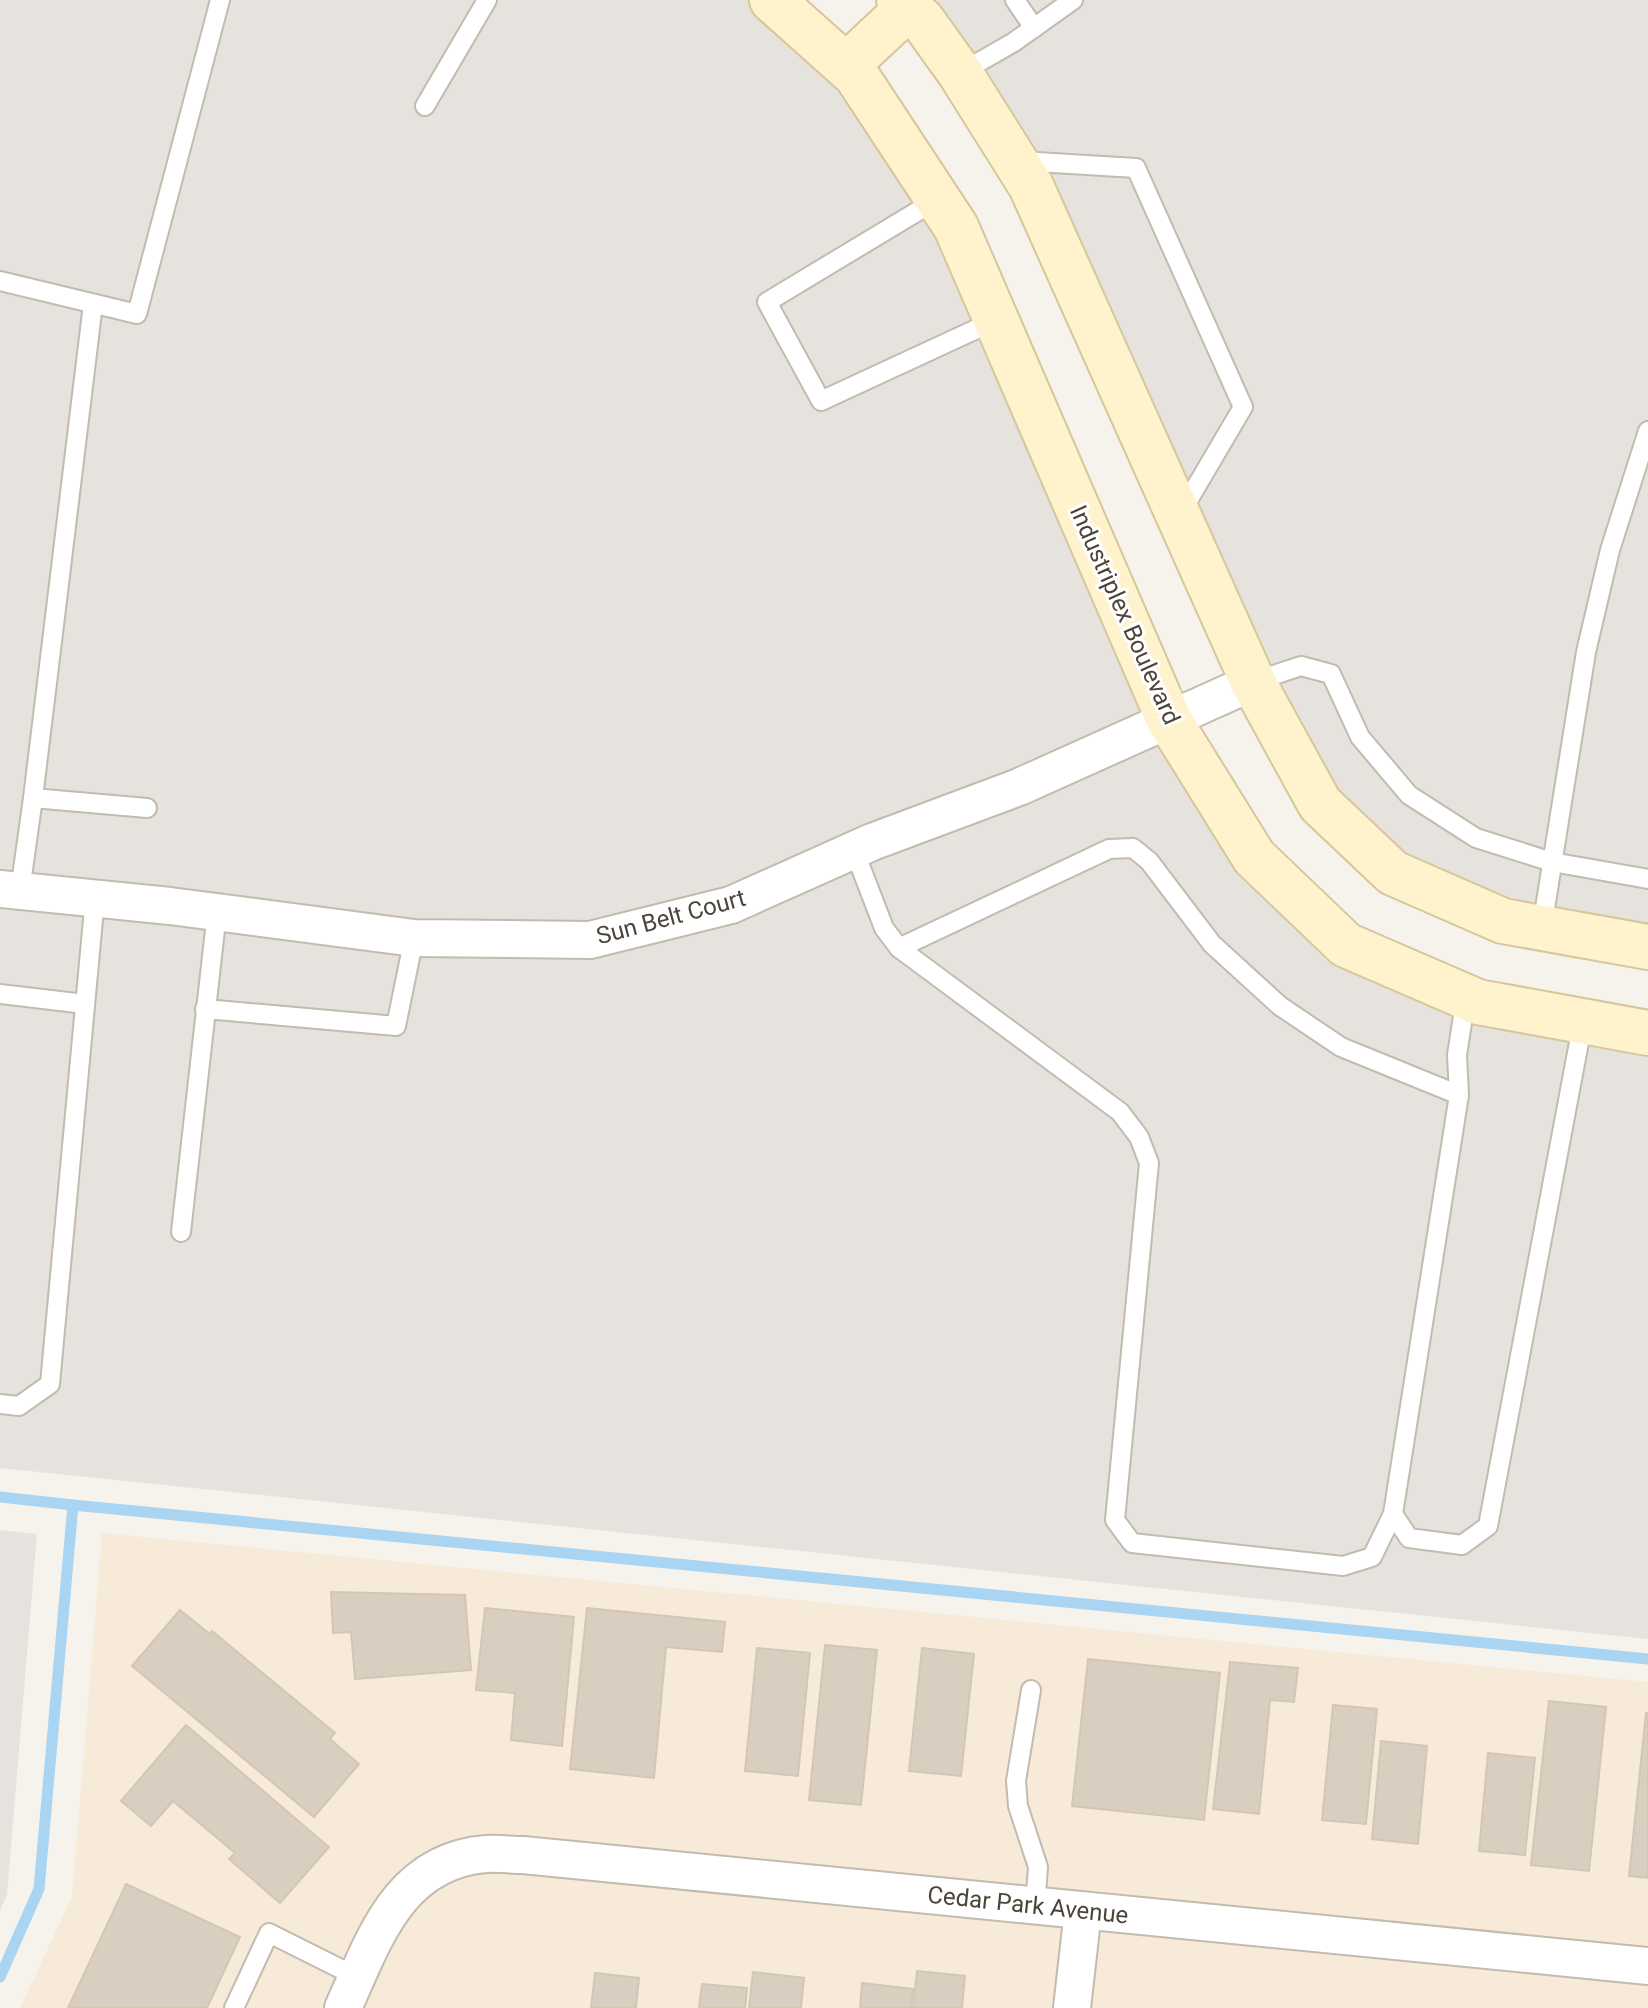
<svg xmlns="http://www.w3.org/2000/svg" width="1648" height="2008" font-family="Roboto,sans-serif">
<style>
.commercial{fill:#f7ead8}
.industrial{fill:#e6e2dd}
.lines{fill:none;stroke-linecap:round;stroke-linejoin:round}
.stream{stroke:#a9d4f2;stroke-width:11}
.building{fill:#d8cfc1;stroke:#d3c7b4;stroke-width:2}
.lane-casing{stroke:#c2bbae;stroke-width:22}
.street-casing{stroke:#c2bbae;stroke-width:40}
.secondary-casing{stroke:#d6c79b;stroke-width:48}
.lane{stroke:#fff;stroke-width:18}
.street{stroke:#fff;stroke-width:36}
.secondary{stroke:#fff3cd;stroke-width:44}
.labels{text-anchor:middle;dominant-baseline:central;stroke-width:6;stroke-linejoin:round;paint-order:stroke}
.street-label{font-size:24px;fill:#4b4439;stroke:#fff}
</style>
<rect width="100%" height="100%" fill="#f6f3ec"/>
<path class="commercial" d="M102 1533 1648 1682V2008H20L72 1897Z"/>
<g class="industrial">
<path d="M0 0H772L956 227 1169 720 1346 945 1648 1033V1639L0 1468Z"/>
<path d="M899 0H1648V947L1503 921 1320 804 1031 186Z"/>
<path d="M0 1530 37 1534 7 1895 0 1910Z"/>
</g>
<g class="lines">
<g class="stream">
<path d="M0 1497 73 1505"/>
<path d="M0 1977 39 1889 73 1505 1648 1659"/>
</g>
</g>
<g class="building">
<path d="M331 1592 465 1595 471 1670 355 1679 351 1632 333 1633Z"/>
<path d="M485 1608 574 1617 562 1746 511 1740 515 1693 476 1690Z"/>
<path d="M587 1608 725 1622 722 1652 666 1647 654 1778 570 1769Z"/>
<path d="M180 1610 210 1634 212 1631 335 1733 330 1739 359 1764 314 1817 132 1666Z"/>
<path d="M825 1645 877 1650 861 1805 809 1800Z"/>
<path d="M757 1648 810 1653 798 1776 745 1771Z"/>
<path d="M922 1648 974 1654 961 1776 909 1771Z"/>
<path d="M1088 1659 1220 1673 1204 1820 1072 1806Z"/>
<path d="M1230 1662 1298 1668 1294 1702 1270 1700 1259 1814 1213 1809Z"/>
<path d="M1549 1701 1606 1707 1589 1871 1531 1865Z"/>
<path d="M1333 1705 1377 1709 1366 1824 1322 1820Z"/>
<path d="M1646 1713H1648V1878L1629 1876Z"/>
<path d="M186 1725 329 1847 280 1903 229 1859 235 1853 173 1801 151 1826 121 1801Z"/>
<path d="M1381 1741 1427 1746 1418 1844 1372 1839Z"/>
<path d="M1488 1753 1535 1758 1525 1855 1479 1851Z"/>
<path d="M126 1884 240 1937 207 2008H68Z"/>
<path d="M917 1971 965 1976 962 2008H913Z"/>
<path d="M753 1972 804 1978 801 2008H749Z"/>
<path d="M595 1973 639 1978 636 2008H591Z"/>
<path d="M862 1983 913 1989 911 2008H860Z"/>
<path d="M702 1984 747 1988 745 2008H699Z"/>
</g>
<g class="lines">
<defs>
<g id="lane">
<path d="M1015 0 1034 28"/>
<path d="M960 73 1014 42 1073 0"/>
<path d="M425 106 487 0"/>
<path d="M1020 161 1136 168 1243 407 1180 514"/>
<path d="M938 199 767 302 821 401 996 320"/>
<path d="M0 281 137 314 220 0"/>
<path d="M1253 682 1301 666 1331 674 1360 737 1409 795 1476 838 1552 862 1648 879"/>
<path d="M33 798 93 304"/>
<path d="M854 850 884 928 899 948 1120 1112 1139 1137 1149 1163 1115 1520 1132 1543 1343 1566 1372 1557 1393 1514"/>
<path d="M20 891 33 798 147 808"/>
<path d="M1542 927 1586 652 1610 550 1648 431"/>
<path d="M899 948 1109 849 1133 848 1149 861 1212 944 1280 1006 1341 1047 1459 1095"/>
<path d="M0 994 85 1004"/>
<path d="M1466 997 1457 1055 1459 1095 1393 1514 1409 1538 1462 1545 1488 1526 1583 1021"/>
<path d="M205 1009 396 1026 414 938"/>
<path d="M181 1232 217 912"/>
<path d="M0 1404 19 1406 50 1384 95 898"/>
<path d="M1031 1690 1016 1781 1018 1806 1038 1867 1035 1906"/>
<path d="M234 2008 269 1933 357 1977"/>
</g>
<g id="street">
<path d="M0 889 170 906 414 938 590 940 731 905 872 842 1019 787 1253 682"/>
<path d="M343 2008C374 1940 398 1861 486 1854 498 1853 511 1855 523 1855L1648 1966"/>
<path d="M1072 2008 1083 1911"/>
</g>
<g id="secondary">
<path d="M772 0 856 75 956 227 1169 720 1254 857 1346 945 1478 1002 1648 1033"/>
<path d="M899 0 922 20 960 73 1031 186 1253 682 1320 804 1393 873 1503 921 1648 947"/>
<path d="M846 66 908 8"/>
</g>
</defs>
<use href="#lane" class="lane-casing"/>
<use href="#street" class="street-casing"/>
<use href="#secondary" class="secondary-casing"/>
<use href="#lane" class="lane"/>
<use href="#street" class="street"/>
<use href="#secondary" class="secondary"/>
</g>
<g class="labels">
<g class="street-label">
<text transform="translate(1125 615) rotate(66)">Industriplex Boulevard</text>
<text transform="translate(671 917) rotate(-15)">Sun Belt Court</text>
<text transform="translate(1028 1905) rotate(6)">Cedar Park Avenue</text>
</g>
</g>
</svg>
